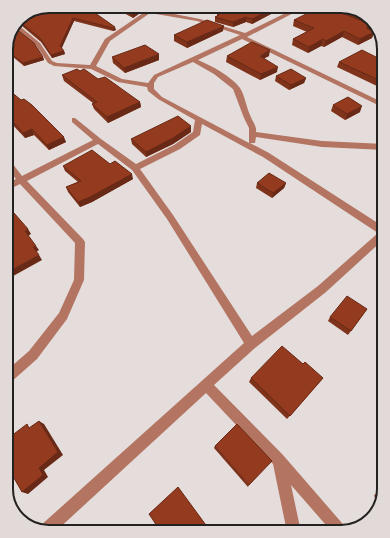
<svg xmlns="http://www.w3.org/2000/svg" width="390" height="538" font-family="'Asap Condensed',sans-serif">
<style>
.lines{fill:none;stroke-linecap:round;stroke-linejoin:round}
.minor{fill:#b37562;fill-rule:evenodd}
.wall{fill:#7f331b}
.shaded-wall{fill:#682916}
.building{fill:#943b1f;stroke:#682916}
.rim{fill:none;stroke:#242221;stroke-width:2}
</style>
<rect width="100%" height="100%" fill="#e4dddb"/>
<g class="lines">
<g class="minor">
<path d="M300 6H307L247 37 384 103V108L242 39 198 60C212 66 231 76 240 88 245 96 246 106 250 115 252 121 257 126 256 132L322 141 384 144V150L322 147 256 137 255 143H250L269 153 384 227V239L326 292 255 348 214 385 283 455 348 530 332 532 291 485 301 532H287L273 464 206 393 55 532H47L38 529 40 526 244 343 167 219 132 170 98 144 27 181 83 239 85 242 84 280 67 319 37 359 10 383 6 385V371L29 351 59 313 74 280 75 243 20 184 6 191V184L16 179 6 167V158L9 159 22 176 93 140 72 122V118H75L101 139 136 164 174 145 193 132 195 120 158 99 148 91 147 87 118 82 91 69 54 66 48 63 36 45 15 28 17 24 40 43 52 61 57 63 90 65 105 39 152 7H156L157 8 154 10 200 19 245 33ZM150 13 197 21 240 35 154 75 148 83 122 79 96 66 110 41ZM193 62 214 74 233 89 244 118 249 128V143L162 97 154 89V83L158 77ZM202 124 263 157 378 233 318 286 252 336 173 215 140 169 180 149 200 135Z"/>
<path d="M312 6H320L338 14 333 15Z"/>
<path d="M360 22 378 29 379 33 358 25 357 24Z"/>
</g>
</g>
<g class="wall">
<path d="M111 6H150L133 18Z"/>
<path d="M333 6H343L362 12 378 27 372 25 371 30 374 32 372 38 358 45 342 37 324 47 321 46 308 53 292 45 293 39 307 32 293 26 294 20 318 11 333 9Z"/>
<path d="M87 7 116 30 113 31 74 21 61 48 64 51 65 54 52 58 41 42 22 26 20 22 24 19 19 21 21 17Z"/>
<path d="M271 9V14L252 24 246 22 233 27 215 22V17L217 16V14Z"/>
<path d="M15 29 43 57 44 60 24 66 7 52 6 49 11 44H7Z"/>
<path d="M223 31 187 48 174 41V35Z"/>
<path d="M227 56H269L264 58 277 72 260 80 226 62Z"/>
<path d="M112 57 159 60 125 73 113 63Z"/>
<path d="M384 61V84L379 87 337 67 339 62Z"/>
<path d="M80 71 98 79 140 102 141 107 108 123 94 109 92 104 93 103 64 81 62 75Z"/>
<path d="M276 76 306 78 304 83 289 90 275 81Z"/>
<path d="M6 93 66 142 49 150 34 135 25 138 9 121 6 118Z"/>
<path d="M333 105 360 112 345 120 331 111Z"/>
<path d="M191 132 173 144 146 157 132 144 131 139Z"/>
<path d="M110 164 133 179 92 202 80 207 68 192 66 187 78 182 65 171 63 166Z"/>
<path d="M384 176V191L376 186 378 181Z"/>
<path d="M257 183H286L284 188 272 198 256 188Z"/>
<path d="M367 309 348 335 328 321 330 317Z"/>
<path d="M251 378H323L287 419 249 382Z"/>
<path d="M215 446 249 485 248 487 214 448Z"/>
<path d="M384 482V489L380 502 374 496Z"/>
</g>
<g class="shaded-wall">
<path d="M146 6H150L133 18 132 15Z"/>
<path d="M267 6H277L265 12 266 7Z"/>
<path d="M272 9 271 14 252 24V19Z"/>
<path d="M31 13 32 16 19 21 21 17Z"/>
<path d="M246 17V22L233 27V22Z"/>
<path d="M73 18 74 21 61 50 60 46Z"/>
<path d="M372 25 370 31 366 28Z"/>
<path d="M224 26 223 31 187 48V42Z"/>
<path d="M115 27 116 30 113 31V28Z"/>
<path d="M344 31 342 37 324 47 326 41Z"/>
<path d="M374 32 372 38 358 45 360 39Z"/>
<path d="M323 39 321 46 308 53 309 47Z"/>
<path d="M270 50 269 56 259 61 260 56Z"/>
<path d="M64 51 65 54 52 58 51 55Z"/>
<path d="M159 54V60L125 73 124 68Z"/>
<path d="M43 57 44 60 24 66 23 63Z"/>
<path d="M278 67 277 72 260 80 261 74Z"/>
<path d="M306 78 304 83 289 90 291 85Z"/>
<path d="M384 80V84L379 87 381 81Z"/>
<path d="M140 102 141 107 108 123 107 117Z"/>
<path d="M362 106 360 112 345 120 347 114Z"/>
<path d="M191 126V132L173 144 146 157V152Z"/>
<path d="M32 129 34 135 25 138 23 133Z"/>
<path d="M64 137 66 142 49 150 47 145Z"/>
<path d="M132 174 133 179 92 202 80 207 78 202Z"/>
<path d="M286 183 284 188 272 198 273 193Z"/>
<path d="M28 229 31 234 28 236 25 231Z"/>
<path d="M36 246 39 250 36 252 33 247Z"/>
<path d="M39 255 42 260 6 280V273Z"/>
<path d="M6 341 12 351 6 354Z"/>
<path d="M39 421 44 424 63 455 44 470 48 477 28 494 22 492 39 468Z"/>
</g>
<g class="building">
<path d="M49 6H85L115 27 113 28 73 18 60 46 64 51 51 55 40 38 20 22 30 14Z"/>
<path d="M116 6H146L132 15Z"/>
<path d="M236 6H267L266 7 272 9 252 19 246 17 233 22 215 17 219 15 217 14Z"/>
<path d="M339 6H343L362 12 368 18Z"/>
<path d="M327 7 372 25 366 28 374 32 360 39 344 31 326 41 323 39 309 47 293 39 314 28 294 20 314 10 318 11Z"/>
<path d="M207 20 224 26 187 42 174 35Z"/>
<path d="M15 28 34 43 43 57 23 63 6 50V49L13 42 9 41Z"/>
<path d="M252 42 270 50 260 56 278 67 261 74 227 56Z"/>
<path d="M145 45 159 54 124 68 112 57Z"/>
<path d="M362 50 384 61V80L381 81 339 62Z"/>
<path d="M77 69 80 71 84 69 98 79 105 77 140 102 107 117 92 104 97 102 62 75Z"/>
<path d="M291 69 306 78 291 85 276 76Z"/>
<path d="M10 91 21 100 24 99 32 105 64 137 47 145 32 129 23 133 6 114V93Z"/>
<path d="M348 97 362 106 347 114 333 105Z"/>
<path d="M178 116 191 126 173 138 146 152 131 139Z"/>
<path d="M92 150 110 164 115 161 132 174 90 197 78 202 66 187 81 181 63 166Z"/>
<path d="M269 173 286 183 273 193 257 183Z"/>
<path d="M384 176V184L378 181Z"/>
<path d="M14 213 28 229 25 231 36 246 33 247 39 255 6 273V218Z"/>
<path d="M347 296 367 309 351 331 330 317Z"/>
<path d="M282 346 303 364 305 362 323 378 290 416 251 378Z"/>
<path d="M39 421 58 452 39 468 43 475 22 492 6 464V453L10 450 6 443V440L27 424 29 428Z"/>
<path d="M237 424 272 461 249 485 215 446Z"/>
<path d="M178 487 211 532H161L149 514Z"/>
</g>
<path d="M0 0H390V538H0ZM49 13H341A36 36 0 0 1 377 49V489A36 36 0 0 1 341 525H49A36 36 0 0 1 13 489V49A36 36 0 0 1 49 13Z" fill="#e2dad8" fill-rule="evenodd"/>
<path class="rim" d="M49 13H341A36 36 0 0 1 377 49V489A36 36 0 0 1 341 525H49A36 36 0 0 1 13 489V49A36 36 0 0 1 49 13Z"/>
</svg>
